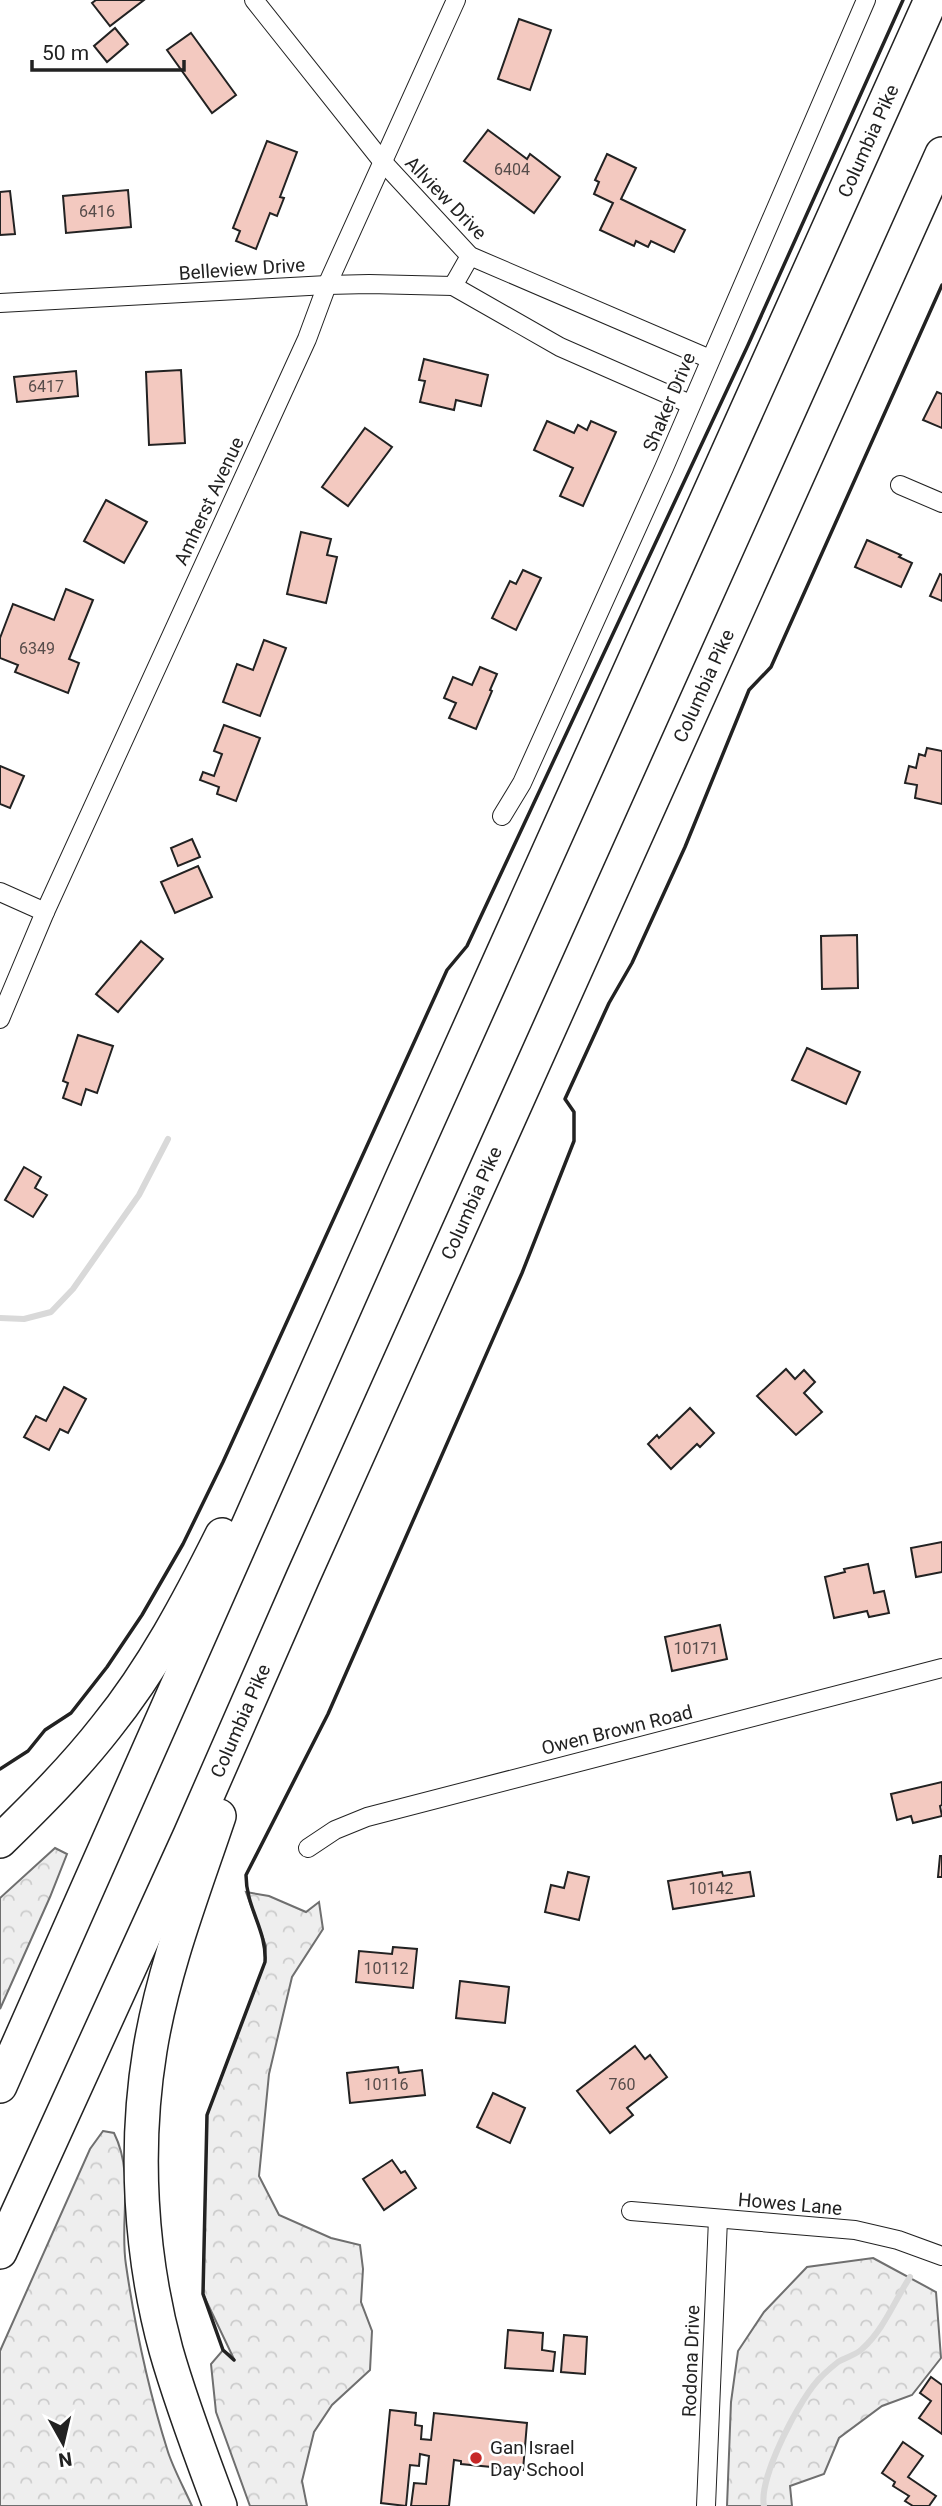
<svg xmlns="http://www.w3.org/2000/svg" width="942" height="2506" font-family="Roboto,sans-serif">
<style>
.forest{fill:url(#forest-crowns);stroke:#6f6f6f;stroke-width:2}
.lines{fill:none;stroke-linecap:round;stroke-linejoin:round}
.stream{stroke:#d9d9d9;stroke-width:6}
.building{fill:#f3c9c0;stroke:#222;stroke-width:2}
.minor-casing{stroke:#222;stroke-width:20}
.motorway-casing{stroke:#222;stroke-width:36}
.minor{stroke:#fff;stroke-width:18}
.motorway{stroke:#fff;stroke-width:33}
.wall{stroke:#222;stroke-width:3.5}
.poi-dot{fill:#c62828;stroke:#fff;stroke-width:2.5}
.labels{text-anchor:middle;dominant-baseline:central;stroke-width:5;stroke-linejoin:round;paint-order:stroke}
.number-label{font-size:16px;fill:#564c4a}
.street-label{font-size:19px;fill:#222;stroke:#fff}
.poi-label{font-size:19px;fill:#222;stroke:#fff;text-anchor:start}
</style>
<defs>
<pattern id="forest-crowns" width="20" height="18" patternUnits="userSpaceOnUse" patternTransform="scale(1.75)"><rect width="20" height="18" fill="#eee"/><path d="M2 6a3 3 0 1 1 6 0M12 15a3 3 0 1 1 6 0" fill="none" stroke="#ccc"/></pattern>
</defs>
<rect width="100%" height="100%" fill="#fff"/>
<g class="forest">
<path d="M55 1848 67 1854 50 1897 0 2009V1898Z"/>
<path d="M246 1892 269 1896 306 1912 319 1902 323 1929 292 1977 269 2074 259 2176 279 2215 331 2238 360 2245 363 2269 361 2302 372 2331 370 2370 332 2405 314 2432 302 2481 307 2506H250L216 2412 211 2364 223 2350 233 2357 203 2294 207 2115 265 1962 266 1946Z"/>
<path d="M103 2131 114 2133C135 2175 119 2221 126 2265 135 2327 149 2392 168 2452 174 2470 184 2488 192 2506H0V2351L90 2149Z"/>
<path d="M873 2258 936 2292 941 2358 912 2395 882 2406 839 2438 824 2474 790 2486 792 2506H727L731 2402 738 2351 764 2312 807 2267Z"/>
</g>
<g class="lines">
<g class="stream">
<path d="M0 1318 24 1319 51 1312 73 1289 139 1195 168 1139"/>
<path d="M764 2506C758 2478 801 2395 822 2376 827 2371 833 2366 838 2362 846 2357 856 2355 862 2349 883 2331 895 2300 910 2277"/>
</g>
</g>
<g class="building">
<path d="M96 0H144L110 26 92 3Z"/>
<path d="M519 19 551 30 530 90 498 79Z"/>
<path d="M115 28 128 44 107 62 94 46Z"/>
<path d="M191 33 236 95 212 113 167 50Z"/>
<path d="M488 130 527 159 530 154 560 177 534 213 464 161Z"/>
<path d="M267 141 297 152 280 197 284 198 277 216 270 213 256 249 236 241 240 231 233 228Z"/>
<path d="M607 154 636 168 621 199 685 230 674 252 651 241 648 247 636 241 634 246 600 230 613 203 594 194 599 182 595 180Z"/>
<path d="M128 190 131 227 66 233 63 196Z"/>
<path d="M10 191 15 234 0 235V192Z"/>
<path d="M424 359 488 375 481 406 456 400 454 410 420 402 425 381 419 380Z"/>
<path d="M181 370 185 443 149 445 146 372Z"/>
<path d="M76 371 78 396 17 402 14 377Z"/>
<path d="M937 392 942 394V428L923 420Z"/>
<path d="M547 421 574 433 578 425 587 430 591 421 616 432 583 506 560 496 573 468 534 450Z"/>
<path d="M365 428 392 447 348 506 322 487Z"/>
<path d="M106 500 147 522 124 563 84 541Z"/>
<path d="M301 532 331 539 327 555 337 557 326 603 287 594Z"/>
<path d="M867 540 901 555 899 557 912 563 901 587 855 567Z"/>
<path d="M523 570 541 578 516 630 492 618 510 581 516 584Z"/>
<path d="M940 574 942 575V601L930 596Z"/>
<path d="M66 589 93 600 69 659 79 663 68 693 15 672 18 665 0 658V638L13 604 54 620Z"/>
<path d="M264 640 286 648 260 716 223 702 237 664 253 670Z"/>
<path d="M480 667 497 674 490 690 492 691 476 729 449 718 456 703 444 698 453 677 472 685Z"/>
<path d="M224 725 260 738 236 801 217 794 219 787 200 780 203 772 214 776 222 754 214 751Z"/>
<path d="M927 748 942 751V804L915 798 917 785 905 783 909 766 916 768 919 754 925 756Z"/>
<path d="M0 766 24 776 10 808 0 804Z"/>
<path d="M192 839 200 857 178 866 171 848Z"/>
<path d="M198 866 212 897 175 913 161 882Z"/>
<path d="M857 935 858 988 822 989 821 936Z"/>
<path d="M141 941 163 959 118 1012 96 994Z"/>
<path d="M78 1035 113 1046 97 1093 86 1089 81 1105 63 1098 68 1083 63 1081Z"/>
<path d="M807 1048 860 1072 846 1104 792 1080Z"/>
<path d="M24 1167 41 1177 35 1188 47 1195 33 1217 5 1200Z"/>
<path d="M786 1369 795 1379 804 1370 815 1382 804 1393 822 1412 796 1435 757 1396Z"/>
<path d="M64 1387 86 1399 68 1433 60 1429 49 1450 24 1437 36 1416 46 1421Z"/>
<path d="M690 1408 714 1433 700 1447 697 1444 671 1469 648 1444 657 1435 659 1438Z"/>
<path d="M942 1542V1572L916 1577 911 1548Z"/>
<path d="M868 1564 874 1593 884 1591 889 1613 869 1617 867 1611 834 1618 825 1577 845 1572 844 1569Z"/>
<path d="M720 1625 727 1659 672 1671 665 1637Z"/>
<path d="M942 1782V1805L940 1806 942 1816 913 1823 911 1816 897 1820 891 1794Z"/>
<path d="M940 1856H942V1877H938Z"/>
<path d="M568 1872 589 1877 579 1920 545 1912 551 1885 564 1888Z"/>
<path d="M722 1872 723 1876 750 1872 754 1896 673 1909 668 1881Z"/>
<path d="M393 1947 417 1949 413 1988 356 1982 359 1951 392 1954Z"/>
<path d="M460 1981 509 1987 505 2023 456 2018Z"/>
<path d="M635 2046 645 2059 650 2055 667 2077 627 2108 633 2115 610 2133 577 2091Z"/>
<path d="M398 2067 399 2073 422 2070 425 2095 350 2103 347 2073Z"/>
<path d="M493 2093 525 2108 510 2143 477 2127Z"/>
<path d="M392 2160 401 2173 405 2171 416 2188 384 2210 363 2179Z"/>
<path d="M508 2330 543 2333 542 2350 555 2352 553 2371 505 2368Z"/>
<path d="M564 2335 587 2337 585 2374 561 2372Z"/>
<path d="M931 2377 942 2385V2434L919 2418 931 2401 920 2393Z"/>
<path d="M390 2410 416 2413 415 2425 422 2426 421 2439 431 2440 434 2413 527 2423 523 2470 461 2464V2461L454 2460 449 2506H411L414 2483 426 2484 429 2456 420 2454 419 2466 410 2465 406 2506 381 2503Z"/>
<path d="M903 2442 923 2456 908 2477 936 2496 929 2506H913L905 2501 909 2496 893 2486 895 2482 882 2473Z"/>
</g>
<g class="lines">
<defs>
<g id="minor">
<path d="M254 0 382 161 470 256 710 359"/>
<path d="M453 286 560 347 690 404"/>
<path d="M0 303 327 285 369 284 453 286 470 256"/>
<path d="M900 485 942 503"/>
<path d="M502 816 522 783 664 468 866 0"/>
<path d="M0 892 45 912"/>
<path d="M0 1019 45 912 307 339 327 285 456 0"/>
<path d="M308 1848 335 1830 367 1817 942 1668"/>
<path d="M631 2211 855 2230 898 2240 942 2256"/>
<path d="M706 2506 718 2219"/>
</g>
<g id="motorway">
<path d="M219 1816C193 1893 163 1970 150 2050 134 2148 140 2255 166 2350 181 2403 201 2455 220 2506"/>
<path d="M0 1841C37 1805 74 1768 106 1727 153 1669 189 1601 222 1535"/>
<path id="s1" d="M0 2086 403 1176 931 0"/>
<path id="s2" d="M0 2252 190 1835 303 1577 942 154"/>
</g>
</defs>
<use href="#minor" class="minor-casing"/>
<use href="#motorway" class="motorway-casing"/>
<use href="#minor" class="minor"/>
<use href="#motorway" class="motorway"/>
<g class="wall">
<path d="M0 1769 28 1751 45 1730 71 1713 107 1667 142 1615 183 1544 223 1462 447 970 467 946 748 345 903 0"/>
<path d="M234 2360 223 2350 203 2294 207 2115 265 1962C267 1930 246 1908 246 1875L328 1714 522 1273 574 1141V1112L565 1099 609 1003 632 963 685 847 749 690 771 667 942 285"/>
</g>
</g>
<circle class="poi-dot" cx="476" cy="2458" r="7"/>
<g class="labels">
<g class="number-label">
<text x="512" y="169">6404</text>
<text x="97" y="211">6416</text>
<text x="46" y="386">6417</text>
<text x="37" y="648">6349</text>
<text x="696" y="1648">10171</text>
<text x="711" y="1888">10142</text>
<text x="386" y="1968">10112</text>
<text x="386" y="2084">10116</text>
<text x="622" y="2084">760</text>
</g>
<g class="street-label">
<text stroke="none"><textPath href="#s1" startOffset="2130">Columbia Pike</textPath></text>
<text transform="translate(446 198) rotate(46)">Allview Drive</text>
<text transform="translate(242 269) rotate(-4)">Belleview Drive</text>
<text transform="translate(669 402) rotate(-67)">Shaker Drive</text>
<text transform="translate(209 501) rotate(-65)">Amherst Avenue</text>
<text stroke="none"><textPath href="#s2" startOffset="1717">Columbia Pike</textPath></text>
<text stroke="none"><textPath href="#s2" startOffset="1150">Columbia Pike</textPath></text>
<text stroke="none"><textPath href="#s2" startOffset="583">Columbia Pike</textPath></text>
<text transform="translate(617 1730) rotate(-14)">Owen Brown Road</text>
<text transform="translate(790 2204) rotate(5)">Howes Lane</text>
<text transform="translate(691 2361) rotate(-88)">Rodona Drive</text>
</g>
<g class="poi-label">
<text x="490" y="2447">Gan Israel<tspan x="490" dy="22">Day School</tspan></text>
</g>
</g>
<g transform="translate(63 2443) rotate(172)" stroke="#ffffff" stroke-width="5" paint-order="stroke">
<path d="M0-5L12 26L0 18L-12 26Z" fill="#222222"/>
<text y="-10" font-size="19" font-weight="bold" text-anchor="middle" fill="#222222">N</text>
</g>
<path d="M32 60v10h152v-10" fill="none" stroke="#222222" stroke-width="3.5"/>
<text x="42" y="60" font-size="21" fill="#222222" stroke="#ffffff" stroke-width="5" paint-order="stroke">50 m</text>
</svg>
